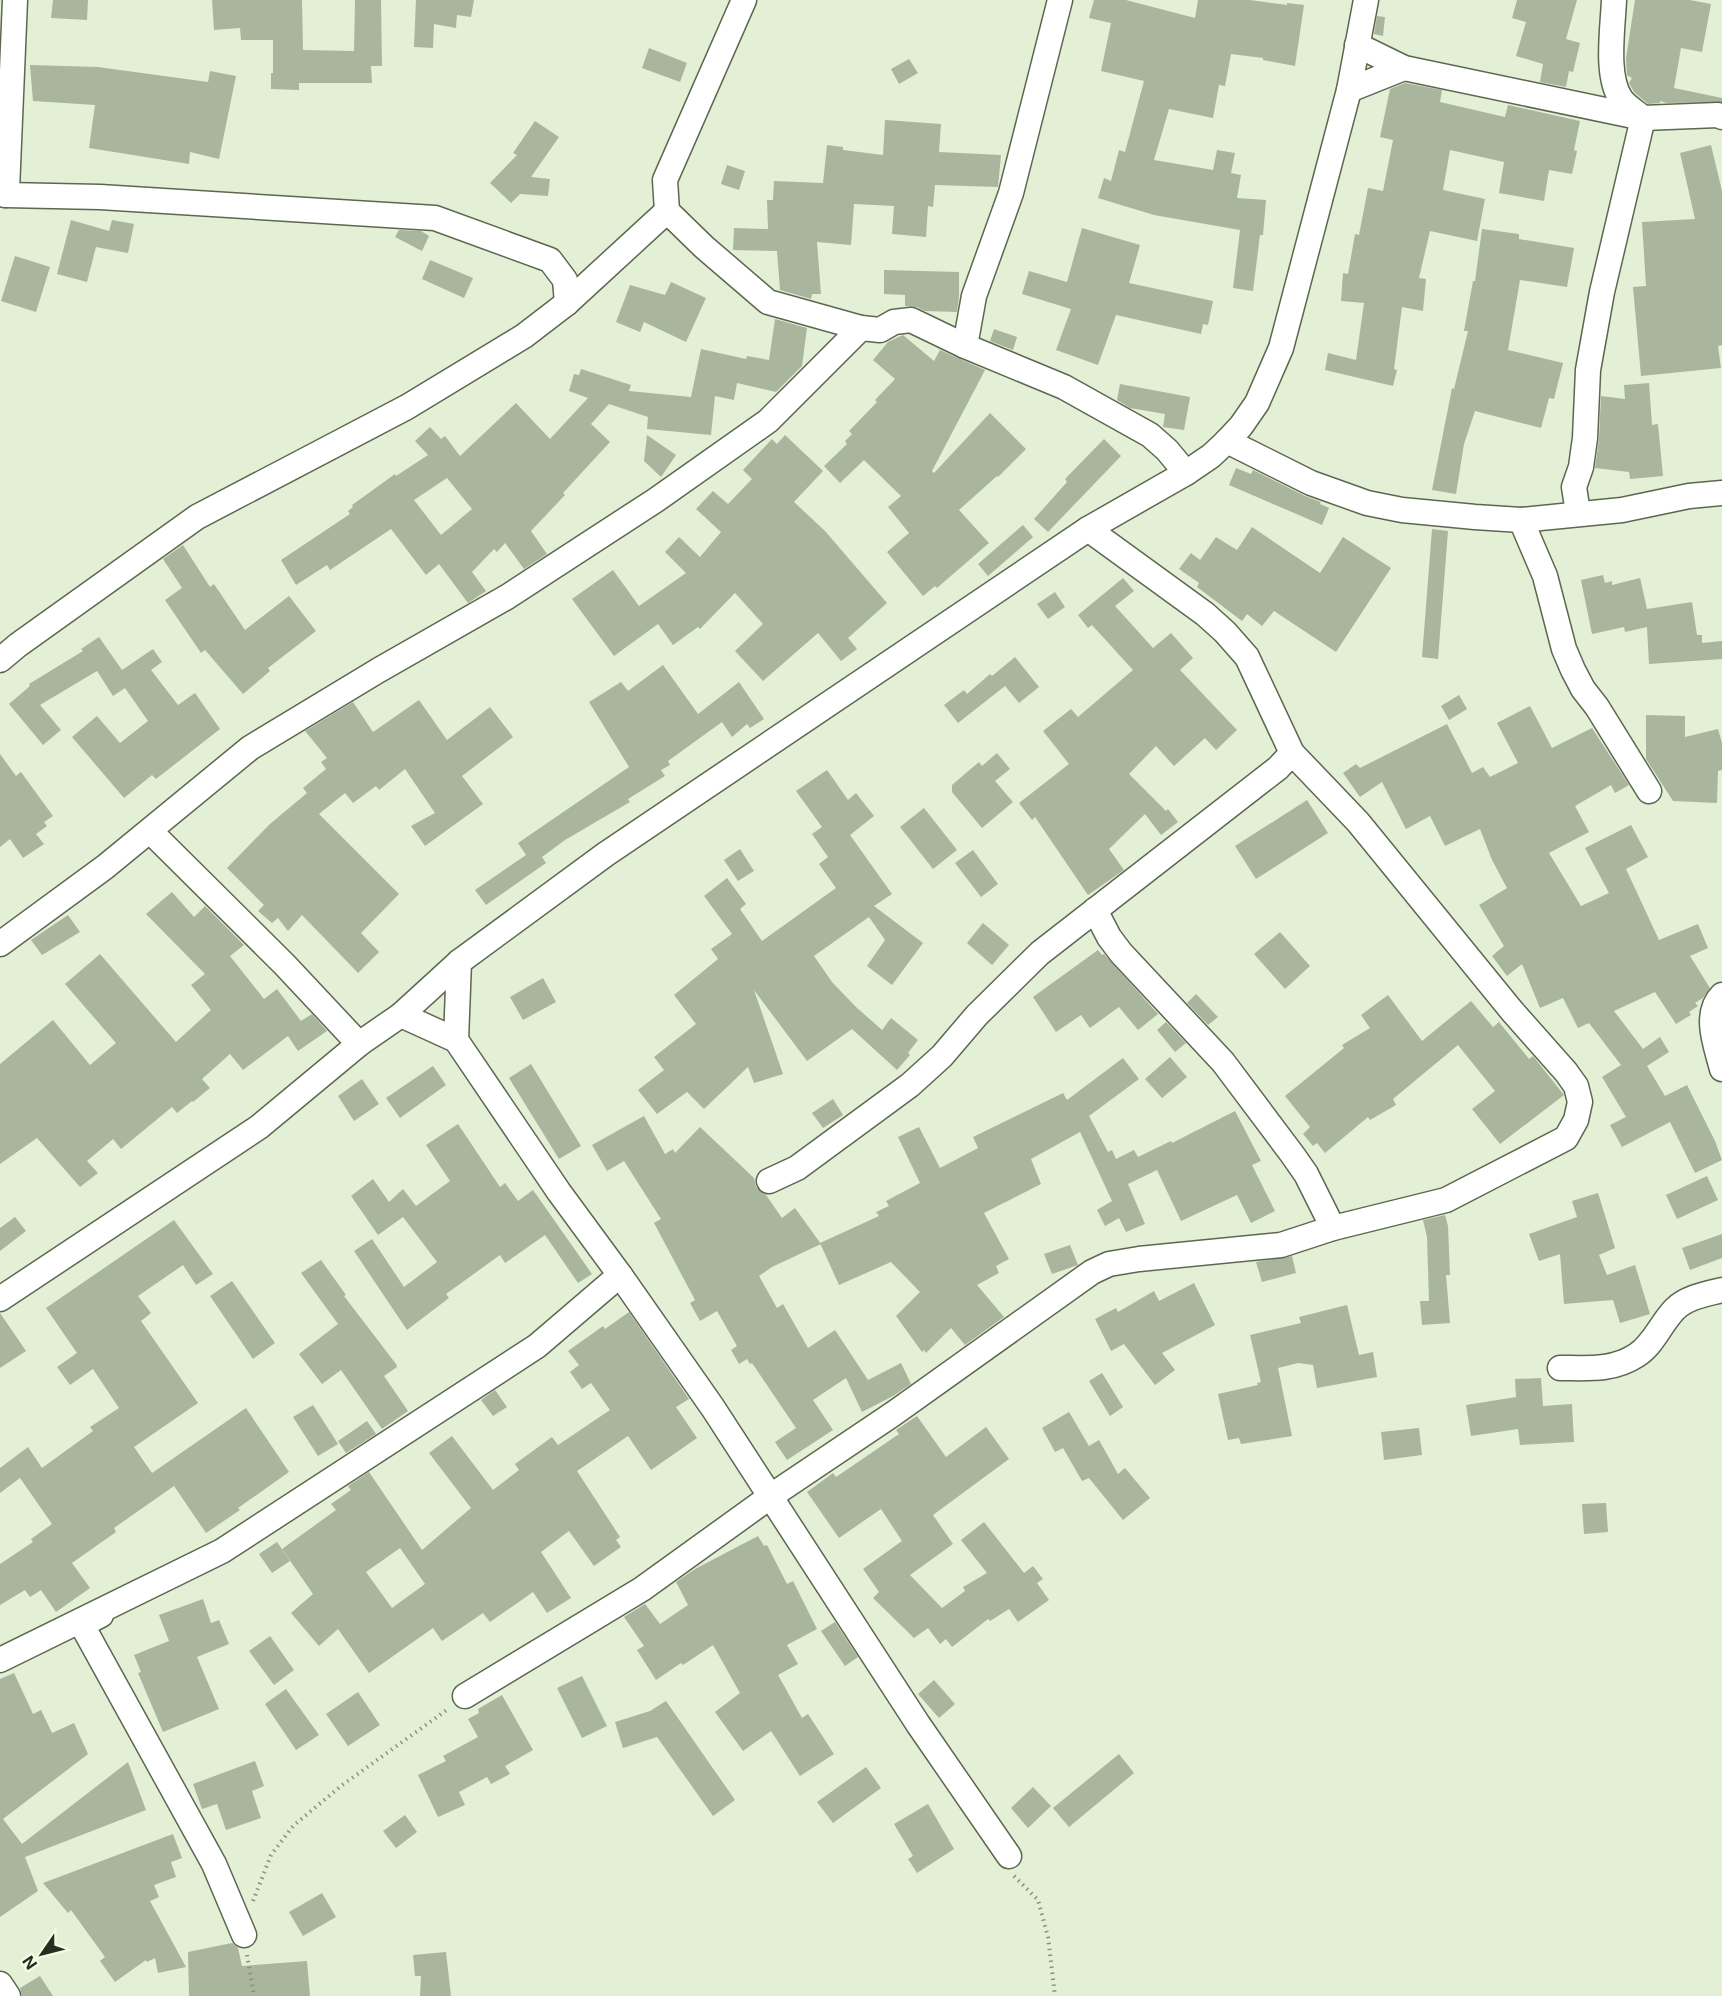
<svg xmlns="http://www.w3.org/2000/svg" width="1722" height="1996" font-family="Inter,sans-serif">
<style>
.building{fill:#a9b69d;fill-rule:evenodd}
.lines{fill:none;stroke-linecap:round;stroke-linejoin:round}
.minor-casing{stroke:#5c6750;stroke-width:27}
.path{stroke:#88927f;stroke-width:4;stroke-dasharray:1.5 4.5;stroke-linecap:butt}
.minor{stroke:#fff;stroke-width:24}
</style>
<rect width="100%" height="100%" fill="#e3f0d5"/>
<g class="building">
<path d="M53 0H88L87 20 51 18Z"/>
<path d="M212 0H302L303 50 354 51 355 0H381L382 66H371L372 83H299V90L271 89V73H273V40H241L240 28 214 30Z"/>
<path d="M416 0H474L471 17 457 15 456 28 434 24 433 48 414 47Z"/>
<path d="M1094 0H1126L1195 18 1198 0H1250L1287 5V3L1304 5 1295 66 1263 60V58L1231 54 1225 86 1219 85 1213 118 1169 109 1154 160 1213 170 1217 150 1235 153 1231 173 1241 175 1237 198 1266 200 1263 235H1260L1253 291 1233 288 1240 230 1154 215 1098 198 1104 178 1111 181 1119 150 1125 152 1144 81 1101 71 1111 23 1089 18Z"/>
<path d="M1517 0H1577L1566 39 1580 43 1573 72 1569 71 1566 87 1540 82 1543 64 1516 56 1526 22 1512 18Z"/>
<path d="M1635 0H1690L1711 4 1702 52 1681 48 1674 88 1722 98V102L1667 103 1660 101V103L1648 104 1634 92 1629 83 1632 78 1627 75 1626 58Z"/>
<path d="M1377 16 1385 17 1383 36 1374 34Z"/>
<path d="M649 48 687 63 680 82 642 68Z"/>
<path d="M909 59 918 73 899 84 891 69Z"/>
<path d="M30 65 98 67 208 82 210 71 236 76 219 159 190 152 189 164 89 148 95 105 33 101Z"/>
<path d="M1405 83 1442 90 1440 102 1505 117 1508 105 1580 121 1574 150 1577 151 1572 174 1549 170 1544 201 1499 193 1504 162 1450 150 1443 190 1485 199 1477 241 1430 231 1419 278 1426 279 1423 311 1402 307 1394 369 1397 370 1393 386 1325 370 1328 353 1356 360 1364 303 1341 301 1343 273 1348 274 1355 234 1359 235 1368 188 1383 191 1393 140 1380 137 1390 89Z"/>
<path d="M885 120 941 124 939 152 1001 155 998 187 935 185 933 207 928 206 926 237 892 234 894 206 854 204 851 245 817 242 821 294H812L811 299 780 290 777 251 733 250 734 228 768 229 767 200H773L774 181 823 183 827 145 843 147V150L883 155Z"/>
<path d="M535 121 559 137 531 177 550 179 548 196 520 194 511 203 490 183 517 155 513 153Z"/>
<path d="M1711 145 1722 191V345L1718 346 1721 368 1641 376 1633 287 1646 286 1642 222 1695 219 1680 153Z"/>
<path d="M727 165 745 171 739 190 721 184Z"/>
<path d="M71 220 109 231 112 220 134 224 128 253 96 247 87 282 57 274Z"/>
<path d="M1082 228 1140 245 1129 283 1213 301 1208 325 1203 324 1201 334 1116 315 1098 365 1056 350 1071 309 1022 294 1029 271 1067 282Z"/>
<path d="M1482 229 1519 234V239L1574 248 1567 287 1520 280 1508 350 1563 363 1554 399 1549 398 1541 428 1475 411 1464 444 1456 494 1432 490 1452 388 1454 389 1468 331H1464L1473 281H1475Z"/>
<path d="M399 230 421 231 429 236 422 251 395 237Z"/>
<path d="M15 256 50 267 36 312 1 301Z"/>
<path d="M430 260 473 278 464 298 422 279Z"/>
<path d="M884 270 959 272V297L957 312 925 311 917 307 905 306V295L884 294Z"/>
<path d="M671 282 706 298 686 342 644 322 640 332 616 322 630 285 665 295Z"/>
<path d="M775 319 807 328 802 366 776 392 737 383 734 400 715 396 711 435 647 429 648 417 609 404 591 424 610 442 563 493 565 495 531 531 547 554 524 569 505 543 497 552 494 549 472 572 486 591 468 603 439 564 426 575 391 529 330 570 327 565 296 585 281 560 350 514 348 511 353 507 352 505 395 474 396 476 428 455 415 441 430 427 441 439 445 436 460 456 516 403 550 439 588 398 569 391 574 374 579 375 581 369 631 385 629 391 691 397 701 349 746 359 747 356 769 360ZM447 478 472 509 441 535 414 500Z"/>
<path d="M994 329 1017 337 1013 350 990 341Z"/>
<path d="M903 335 934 361 940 350 985 370 932 471 934 473 990 413 1026 449 998 477 997 476 959 510 989 543 937 588 935 586 923 596 887 552 909 533 888 507 901 496 864 460 840 483 824 466 847 444 845 441 852 434 849 431 877 402 875 400 895 379 873 360 888 342Z"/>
<path d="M1649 383 1652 425 1658 424 1663 476 1630 479 1629 472 1595 468 1599 439 1601 396 1625 399 1624 385Z"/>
<path d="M1120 384 1190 397 1184 430 1163 427 1165 414 1130 408 1117 400Z"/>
<path d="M647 435 676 455 661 477 644 461Z"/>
<path d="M785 435 823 471 794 502 825 531 887 603 848 638 857 649 841 661 818 633 763 681 735 651 763 624 735 593 700 629 698 627 673 645 658 624 614 656 572 599 613 570 639 606 686 573 665 552 679 537 700 557 721 532 696 509 713 491 728 504 752 479 743 470 772 439 777 444Z"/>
<path d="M1104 439 1121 456 1048 532 1034 519 1067 482 1065 479Z"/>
<path d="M1236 468 1251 474 1253 470 1305 496 1321 502 1320 504 1329 508 1322 525 1229 485Z"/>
<path d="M1023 525 1033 537 988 576 978 564Z"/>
<path d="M1252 527 1320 573 1343 537 1391 568 1336 652 1274 611 1262 626 1247 614 1242 621 1197 587 1199 583 1179 569 1191 553 1200 560 1216 537 1237 550Z"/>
<path d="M1432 529 1448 531 1438 659 1422 657Z"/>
<path d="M183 545 210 587 214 584 245 630 289 596 316 631 268 668 270 671 243 694 205 650 201 653 165 600 182 588 163 559Z"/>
<path d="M1603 575 1605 583 1612 581V585L1640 578 1647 609 1692 602 1697 635H1702V643L1722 641V659L1649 664 1647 627 1625 632 1624 627 1592 634 1581 580Z"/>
<path d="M1123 578 1134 591 1115 606 1153 648 1171 633 1193 658 1180 670 1237 730 1216 750 1205 738 1174 766 1156 746 1129 774 1166 811 1168 809 1178 822 1161 835 1145 814 1109 849 1124 870 1088 895 1035 817 1032 820 1019 803 1069 764 1043 731 1071 709 1078 717 1133 670 1092 625 1088 628 1078 615Z"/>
<path d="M1055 592 1065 607 1048 619 1037 604Z"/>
<path d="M99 637 122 670 153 649 162 662 151 670 178 705 195 693 220 729 156 779 152 775 124 798 72 737 97 716 120 743 148 721 125 688 113 696 97 671 40 705 61 730 43 745 9 704 30 686 29 684 83 651 81 649Z"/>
<path d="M1015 657 1039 687 1019 703 1005 686 958 723 944 705 964 690 967 694 990 674 992 676Z"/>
<path d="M663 665 698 714 739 682 764 719 750 728 747 724 732 737 722 722 668 761 670 765 661 770 665 776 628 799 630 802 565 840 542 857 546 863 486 905 475 890 526 855 518 843 629 767 589 702 621 682 628 691Z"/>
<path d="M1459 695 1467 709 1449 720 1441 706Z"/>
<path d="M419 700 447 740 490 707 513 737 462 776 483 804 425 846 411 826 435 813 405 769 379 790 376 786 353 803 345 793 319 814 399 894 361 933 379 952 358 973 302 915 288 931 278 918 272 923 258 911 264 905 227 868 270 824 307 793 303 788 326 769 321 762 327 758 305 731 353 702 373 732Z"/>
<path d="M1530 706 1552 748 1592 728 1629 785 1615 793 1611 785 1575 806 1589 832 1549 853 1581 906 1609 893 1585 848 1631 825 1648 857 1626 869 1659 940 1698 924 1708 948 1690 956 1710 988 1703 998 1695 1003 1698 1006 1689 1012 1691 1015 1676 1024 1655 992 1614 1011 1643 1049 1660 1037 1669 1052 1647 1066 1665 1096 1687 1085 1715 1141 1722 1160 1695 1173 1670 1122 1622 1147 1610 1125 1626 1117 1602 1077 1621 1065 1589 1023 1578 1028 1563 998 1540 1008 1522 964 1507 976 1492 956 1504 946 1479 905 1507 888 1492 860 1480 829 1445 846 1430 816 1406 829 1382 782 1360 797 1343 773 1356 764 1360 768 1447 724 1472 773 1483 767 1490 777 1518 763 1497 723Z"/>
<path d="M1646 715 1685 716V737L1718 729 1722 743V770L1718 771 1717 803 1673 801 1646 759Z"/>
<path d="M997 753 1010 769 995 781 1013 802 982 828 952 792V785L979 762 982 766Z"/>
<path d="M0 754 16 776 21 772 53 816 44 822 47 826 36 834 44 844 23 858 10 839 0 847Z"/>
<path d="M827 770 848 800 856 793 874 816 850 835 892 894 874 906 923 943 892 985 867 966 885 940 869 917 814 956 832 982 856 1007 882 1030 891 1018 918 1040 908 1053 910 1055 897 1070 852 1029 807 1061 754 990 783 1074 754 1083 748 1067 704 1109 687 1092 657 1114 638 1090 664 1070 654 1057 696 1024 674 995 718 959 711 949 732 934 704 896 727 878 746 904 740 909 762 941 836 888 819 864 828 857 812 834 822 827 796 791Z"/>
<path d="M1307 800 1328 833 1256 879 1235 846Z"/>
<path d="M924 808 957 850 933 869 900 827Z"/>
<path d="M740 849 754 871 738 881 724 860Z"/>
<path d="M973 850 998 884 981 897 955 863Z"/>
<path d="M172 892 194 917 205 906 244 945 230 956 264 999 277 989 301 1021 312 1014 327 1031 298 1051 288 1036 243 1070 230 1054 202 1079 210 1088 193 1102 192 1101 177 1113 172 1107 121 1149 113 1139 87 1161 98 1173 80 1187 37 1138 0 1164V1064L53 1020 90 1065 116 1043 65 984 100 954 176 1042 211 1010 191 985 205 974 146 914Z"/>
<path d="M68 915 80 932 42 955 31 940Z"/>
<path d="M983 923 1009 945 992 965 967 943Z"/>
<path d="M1280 932 1310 966 1285 989 1254 954Z"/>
<path d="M1098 950 1102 955 1104 954 1158 1014 1138 1030 1119 1007 1090 1028 1081 1015 1056 1032 1033 997Z"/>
<path d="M543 978 556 1002 523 1020 510 997Z"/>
<path d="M1196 994 1218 1017 1208 1025 1187 1003Z"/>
<path d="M1388 995 1422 1041 1471 1001 1493 1027 1499 1022 1529 1059 1533 1056 1564 1095 1500 1144 1472 1109 1495 1091 1458 1045 1393 1099 1396 1105 1370 1120 1368 1117 1325 1153 1317 1143 1313 1146 1303 1134 1310 1127 1285 1096 1344 1048 1342 1045 1370 1028 1361 1015Z"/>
<path d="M1166 1022 1186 1043 1175 1052 1157 1030Z"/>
<path d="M1170 1057 1187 1077 1162 1098 1145 1079Z"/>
<path d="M1123 1058 1139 1079 1089 1116 1108 1152 1112 1150 1116 1159 1134 1150 1138 1157 1171 1141 1172 1143 1235 1111 1261 1161 1252 1165 1275 1211 1251 1223 1237 1195 1181 1221 1157 1170 1128 1184 1145 1224 1126 1232 1119 1218 1105 1226 1097 1210 1112 1201 1080 1132 1031 1159 1041 1184 984 1213 1009 1259 996 1266 999 1273 977 1285 1004 1317 965 1345 951 1328 926 1353 924 1350 922 1352 896 1316 920 1292 891 1262 839 1285 820 1243 879 1216 876 1212 889 1206 886 1201 920 1183 898 1137 919 1127 940 1168 978 1148 973 1137 1063 1093 1067 1100Z"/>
<path d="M531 1064 581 1146 559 1159 509 1078Z"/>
<path d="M433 1066 446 1085 400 1118 386 1098Z"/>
<path d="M362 1079 379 1104 354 1121 338 1096Z"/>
<path d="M833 1099 843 1115 823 1128 812 1113Z"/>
<path d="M644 1116 665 1154 673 1149 675 1153 700 1127 754 1178 756 1187 766 1195 782 1218 795 1208 821 1244 772 1267 759 1276 777 1308 783 1304 808 1348 835 1330 868 1380 901 1363 911 1384 893 1396 862 1412 846 1378 813 1400 833 1430 787 1460 775 1442 796 1428 752 1363 750 1364 747 1359 739 1364 731 1350 737 1346 717 1311 700 1321 690 1303 695 1300 654 1223 661 1219 624 1161 607 1171 592 1145Z"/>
<path d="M458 1124 500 1187 505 1183 518 1201 533 1190 592 1274 578 1283 545 1235 505 1263 500 1255 446 1294 449 1298 407 1330 354 1251 372 1239 404 1287 437 1262 403 1217 378 1235 351 1196 373 1179 389 1202 403 1189 416 1206 450 1181 426 1145Z"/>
<path d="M1707 1176 1718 1200 1677 1219 1666 1195Z"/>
<path d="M1598 1193 1615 1248 1599 1255 1607 1275 1635 1265 1650 1314 1620 1323 1613 1300 1564 1304 1560 1254 1539 1261 1529 1234 1577 1217 1572 1201Z"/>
<path d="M1445 1215 1448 1226 1450 1275H1446L1450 1323 1422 1325 1420 1301H1429L1427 1237 1423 1220Z"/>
<path d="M15 1217 26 1231 0 1251V1228Z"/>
<path d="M174 1220 213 1274 196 1285 183 1265 138 1296 151 1313 141 1321 198 1403 134 1447 152 1473 246 1408 289 1472 238 1508 240 1510 206 1533 174 1486 114 1528 116 1532 72 1563 90 1588 56 1612 41 1590 30 1597 25 1590 0 1605V1564L33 1542 31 1539 52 1524 20 1478 0 1493V1468L28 1447 42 1468 93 1431 90 1427 119 1408 93 1369 70 1385 57 1367 77 1353 46 1308Z"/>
<path d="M1722 1234V1258L1690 1270 1682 1248Z"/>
<path d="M1070 1245 1078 1265 1052 1274 1044 1254Z"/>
<path d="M1292 1256 1296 1273 1262 1282 1256 1262Z"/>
<path d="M321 1260 346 1295 344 1296 396 1364 397 1367 384 1376 408 1411 382 1429 341 1370 322 1384 299 1354 338 1324 301 1273Z"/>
<path d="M232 1281 275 1343 253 1359 210 1296Z"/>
<path d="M1194 1283 1215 1325 1162 1353 1175 1370 1155 1385 1124 1344 1111 1351 1095 1319 1116 1308 1118 1312 1154 1291 1159 1301Z"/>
<path d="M1347 1305 1359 1355 1373 1352 1377 1377 1317 1388 1313 1365 1298 1363 1278 1368 1292 1436 1241 1444 1239 1438 1228 1440 1218 1394 1258 1385 1257 1383 1261 1382 1250 1335 1301 1323 1299 1317Z"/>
<path d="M629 1312 689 1399 676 1407 697 1438 651 1470 628 1436 577 1471 620 1537 616 1540 621 1547 594 1566 569 1531 541 1552 571 1598 547 1613 533 1592 490 1622 483 1613 442 1641 433 1628 369 1673 338 1629 319 1646 291 1613 313 1594 282 1549 336 1510 331 1504 351 1490 348 1486 369 1472 422 1550 471 1508 429 1453 452 1436 493 1490 519 1470 515 1464 552 1437 558 1445 610 1410 591 1383 582 1389 570 1372 579 1365 568 1351 603 1326 605 1329ZM400 1548 425 1584 392 1608 366 1572Z"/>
<path d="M0 1313 26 1351 0 1368Z"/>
<path d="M1102 1373 1123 1407 1110 1416 1089 1381Z"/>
<path d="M1541 1378 1543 1406 1572 1404 1574 1442 1520 1445 1518 1429 1471 1436 1466 1405 1516 1397 1515 1379Z"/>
<path d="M495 1390 507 1407 493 1416 481 1400Z"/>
<path d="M313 1405 338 1444 318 1456 293 1417Z"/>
<path d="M1069 1412 1089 1446 1099 1440 1118 1474 1125 1468 1150 1498 1123 1520 1089 1478 1082 1481 1063 1448 1055 1452 1042 1428Z"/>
<path d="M917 1416 946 1457 986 1427 1009 1459 933 1515 953 1544 910 1575 942 1608 965 1591 963 1587 987 1573 961 1540 984 1522 1024 1573 1033 1566 1043 1579 1037 1583 1049 1600 1018 1622 1009 1609 990 1621 988 1619 952 1647 946 1639 940 1644 928 1628 914 1638 873 1598 879 1592 863 1569 902 1541 881 1509 839 1538 807 1492 833 1473 836 1477 899 1434 896 1430Z"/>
<path d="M367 1421 376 1434 346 1453 338 1441Z"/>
<path d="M1419 1428 1422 1455 1384 1460 1381 1432Z"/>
<path d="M1606 1503 1608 1532 1584 1534 1582 1504Z"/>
<path d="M758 1536 764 1546 767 1545 787 1584 793 1581 817 1629 787 1645 798 1664 778 1675 802 1718 808 1714 834 1754 800 1776 771 1731 743 1751 715 1712 740 1693 713 1645 683 1665 681 1663 656 1680 637 1650 644 1646 624 1617 645 1604 660 1624 688 1605 676 1582 695 1569Z"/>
<path d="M277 1542 290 1561 272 1573 259 1554Z"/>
<path d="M203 1599 211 1623 219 1620 229 1644 197 1657 219 1709 163 1732 138 1673 141 1672 134 1655 169 1641 159 1615Z"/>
<path d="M835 1622 858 1657 845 1666 821 1631Z"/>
<path d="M270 1636 294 1670 274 1685 249 1651Z"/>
<path d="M14 1673 33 1714 41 1710 52 1733 74 1723 88 1754 3 1819 22 1844 128 1762 146 1810 25 1857 38 1891 0 1917V1679Z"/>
<path d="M582 1676 607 1726 582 1738 557 1688Z"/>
<path d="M934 1680 955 1704 939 1718 918 1694Z"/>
<path d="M286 1689 319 1735 296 1750 265 1704Z"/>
<path d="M358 1692 380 1725 348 1746 326 1714Z"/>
<path d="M502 1695 533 1750 505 1766 510 1774 491 1784 487 1777 459 1792 465 1805 438 1817 418 1775 446 1761 443 1756 478 1737 468 1719 479 1713 478 1709Z"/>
<path d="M666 1701 735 1800 713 1816 657 1737 623 1748 615 1722 650 1711Z"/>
<path d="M1119 1754 1134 1773 1069 1827 1053 1808Z"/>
<path d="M255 1761 264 1786 252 1791 261 1818 226 1830 217 1804 202 1809 193 1784Z"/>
<path d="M866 1767 881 1788 833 1823 817 1802Z"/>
<path d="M1033 1787 1051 1806 1028 1828 1011 1808Z"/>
<path d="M928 1804 954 1849 917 1873 908 1859 913 1856 894 1824Z"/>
<path d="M405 1815 417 1832 396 1848 383 1831Z"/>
<path d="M173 1834 182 1858 171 1862 176 1877 154 1885 159 1897 150 1901 186 1967 158 1973 155 1958 147 1962 146 1960 115 1982 100 1961 105 1957 71 1910 68 1913 43 1883Z"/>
<path d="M322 1893 336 1917 303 1936 289 1912Z"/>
<path d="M232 1943 238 1948 242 1966 307 1961 310 1996H189L188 1952Z"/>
<path d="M446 1952 451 1996H420L421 1976H415L413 1955Z"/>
<path d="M40 1976 53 1996H22L20 1988Z"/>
</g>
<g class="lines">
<defs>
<g id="minor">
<path d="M744 0 665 180 667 211 704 247 768 302 861 328 880 330 894 322 911 320 965 346 1064 387 1150 435 1167 450 1186 473"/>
<path d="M1614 0C1613 27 1605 76 1621 99 1626 106 1636 112 1643 118"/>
<path d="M1357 45 1404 68 1643 118 1718 115 1722 117"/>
<path d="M1349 90 1404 68"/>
<path d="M0 194 6 195 7 190 15 0"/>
<path d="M6 195 100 197 435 218 550 260 565 280 567 303"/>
<path d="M965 346 974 296 1011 193 1060 0"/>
<path d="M1227 441 1311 483 1367 503 1402 510 1475 517 1521 520 1622 510 1689 496 1722 493"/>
<path d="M1578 513 1574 487 1581 467 1585 438 1588 370 1602 292 1643 118"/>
<path d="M1521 520 1545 576 1564 649 1573 670 1583 689 1597 707 1649 791"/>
<path d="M0 660 18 645 197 517 407 407 524 336 567 303 667 211"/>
<path d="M150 831 284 964 359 1044"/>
<path d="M1095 910 1109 937 1121 953 1223 1062 1292 1154 1306 1174 1333 1228"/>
<path d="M0 944 105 867 250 748 379 670 507 597 656 500 768 421 861 328"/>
<path d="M1722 995C1703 1014 1716 1046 1722 1069"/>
<path d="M401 1015 456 1040 559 1192 620 1275 713 1408 918 1724 1009 1856"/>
<path d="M456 1040 459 962"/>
<path d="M769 1181 797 1168 910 1085 942 1056 977 1015 1040 953 1278 768 1292 753"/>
<path d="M0 1299 259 1127 359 1044 401 1015 459 962 606 854 1088 529 1186 473 1211 456 1227 441 1241 426 1257 403 1281 348 1349 90 1366 0"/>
<path d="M1560 1368C1587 1368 1613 1371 1637 1355 1654 1344 1661 1323 1675 1309 1687 1297 1707 1294 1722 1290"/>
<path d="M101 1615 82 1625 214 1864 244 1935"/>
<path d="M0 1660 222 1551 537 1346 620 1275"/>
<path d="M465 1696 642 1589 771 1496 893 1414 1092 1272 1109 1264 1139 1259 1281 1245 1333 1228 1446 1200 1566 1138 1576 1120 1580 1102 1576 1086 1566 1072 1512 1011 1358 822 1292 753 1247 657 1225 632 1205 614 1088 529"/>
<path d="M0 1984 8 1996"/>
</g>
</defs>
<use href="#minor" class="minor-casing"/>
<g class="path">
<path d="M1014 1876 1038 1900 1048 1937 1055 1996"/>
<path d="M253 1901 271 1855 293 1826 341 1786 448 1709"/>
<path d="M247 1955 254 1996"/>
</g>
<use href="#minor" class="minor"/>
</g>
<g transform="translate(42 1954) rotate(235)" stroke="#f0fde2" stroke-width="4.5" paint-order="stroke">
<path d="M0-4.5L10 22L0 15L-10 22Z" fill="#272c22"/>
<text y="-9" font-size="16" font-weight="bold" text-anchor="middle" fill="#272c22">N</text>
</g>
</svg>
